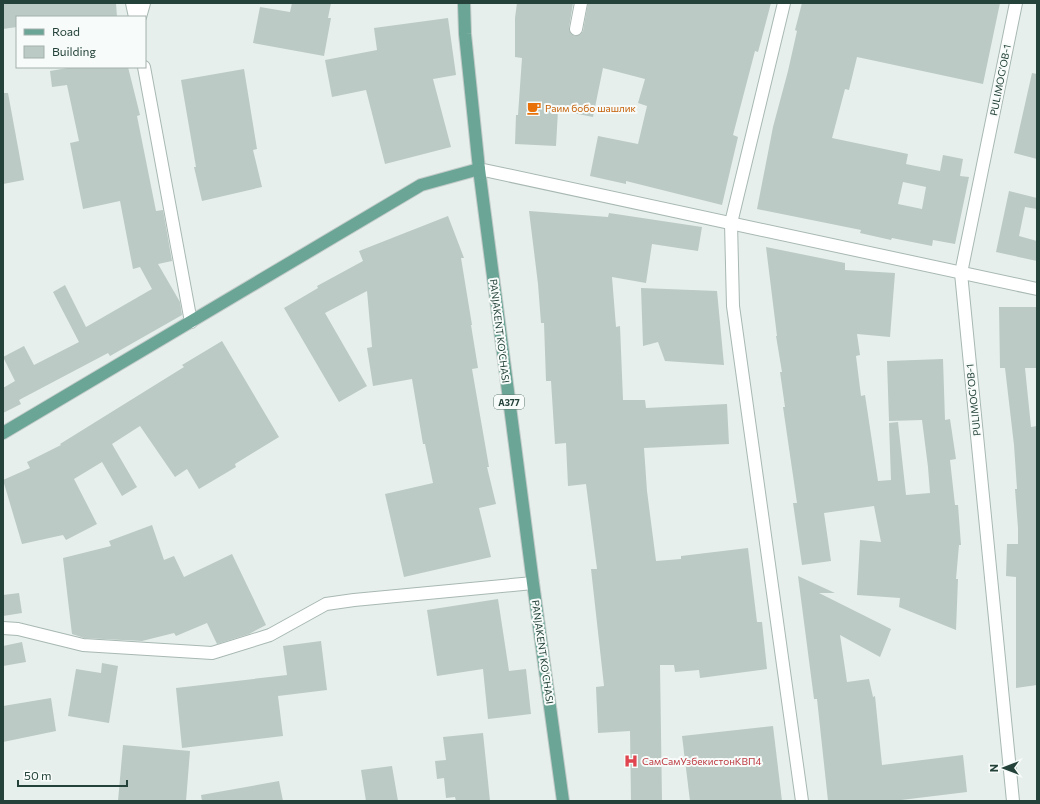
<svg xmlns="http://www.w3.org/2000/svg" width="1040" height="804" font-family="Commissioner,sans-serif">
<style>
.building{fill:#bbcac4;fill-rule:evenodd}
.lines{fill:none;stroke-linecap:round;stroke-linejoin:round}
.minor-casing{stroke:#a8b8b2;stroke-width:14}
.major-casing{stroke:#c2cac8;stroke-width:14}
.minor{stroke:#fff;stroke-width:12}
.major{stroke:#6aa596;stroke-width:12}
.labels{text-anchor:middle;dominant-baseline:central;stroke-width:4;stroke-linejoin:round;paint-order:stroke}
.shield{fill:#f7fbf9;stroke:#637a73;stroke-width:1}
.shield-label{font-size:9px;font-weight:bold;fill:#24423a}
.street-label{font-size:10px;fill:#24423a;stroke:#f7fbf9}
.food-label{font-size:10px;fill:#c56008;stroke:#f7fbf9;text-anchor:start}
.health-label{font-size:10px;fill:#be3a42;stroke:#f7fbf9;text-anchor:start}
</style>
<rect width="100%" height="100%" fill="#e6efeb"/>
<g class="building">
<path d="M3 3H116L117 17H17V27L3 29Z"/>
<path d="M292 3H331L328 18H331L324 56 253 43 260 7 290 12Z"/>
<path d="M517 3H573L569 28 571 34 575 36 581 34 583 31 588 3H771L758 52 755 51 733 135 738 137 722 205 626 181V184L590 176 598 136 638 144 647 106 638 103 645 79 603 68 593 117 558 110 556 146 515 144 516 115H518L522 58 515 57V18Z"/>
<path d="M802 3H1000L983 84 857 57 849 90 845 89 832 138 908 154 906 164 940 171 943 155 963 159 960 176 969 177 955 244 933 240 932 246 892 238 891 240 860 233 861 230 757 209 773 127 788 71 797 31 795 30ZM903 182 926 187 922 209 898 204Z"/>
<path d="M448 18 456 75 433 79 451 147 385 164 366 90 332 97 325 60 377 50 374 28Z"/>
<path d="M73 67H128L140 115 137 116 156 211 163 210 172 261 158 264 180 302 182 315 110 356 108 353 19 400 21 404 3 413V388L15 381 3 357 24 346 34 365 79 342 53 292 65 285 86 327 152 289 140 267 133 269 120 201 83 209 70 143 79 141 67 85 52 87 50 71Z"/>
<path d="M244 69 257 149 253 150 262 187 202 201 194 167H196L181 80Z"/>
<path d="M1032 73 1037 74V159L1014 153Z"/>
<path d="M3 93H8L24 180 3 184Z"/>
<path d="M1009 191 1037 198V209L1025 207 1019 236 1037 241V261L996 252Z"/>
<path d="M529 211 608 217 609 213 702 227 698 251 652 244 646 283 612 277 616 327 620 326 623 400H645L646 408 727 404 729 444 644 448 647 491 656 561 681 559V556L748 548 757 622H762L767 669 700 678 699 670 675 672 674 665H660L662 801H631L630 731 598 733 596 687 604 686 591 569H597L586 484 568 486 566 443 555 444 551 381H546L544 323H541L538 284Z"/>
<path d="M448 216 464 258H461L472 325H471L478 368 472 369 489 467H487L496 504 479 508 491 557 404 577 385 494 433 483 425 444H423L412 379 373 386 367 348 372 347 367 291 325 313 367 386 339 402 284 308 318 288 317 286 363 261 359 251Z"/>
<path d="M766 247 845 263V270L895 273 890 337 857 334 860 355 856 356 861 396 865 395 878 481 891 480 889 423 898 422 906 495 930 493 928 467 922 420 889 421 887 361 943 359 945 420 950 419 956 459 950 460 955 505H958L961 545H959L956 579H958L956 630 899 607 900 598 857 595 860 540 881 542 874 506 824 513 831 561 802 565 793 503H797L783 407H785L780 372H782L776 336H777Z"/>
<path d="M641 288 717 291 724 365 665 361 658 342 643 346Z"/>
<path d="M999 307H1037V368H1025L1031 427 1037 426V685L1016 688V577L1006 576 1007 544H1018V528L1015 489H1017L1014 445 1005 368H1000Z"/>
<path d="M222 341 279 437 235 464 236 467 199 489 187 469 175 477 140 426 112 444 137 487 122 496 102 462 74 479 97 524 66 540 63 535 22 544 3 480 30 468 27 462 61 445 60 444 184 367 182 365Z"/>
<path d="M152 525 164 560 174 556 184 577 232 554 266 625 249 634 217 644 207 623 176 636 174 633 142 641 84 638 72 634 63 558 111 546 109 541Z"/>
<path d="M798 576 835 593H819L891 629 880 657 840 635 847 682 869 679 873 697 875 696 882 765 963 755 967 792 893 801H828L817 699H814Z"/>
<path d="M19 593 22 613 3 616V595Z"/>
<path d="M498 599 509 671 526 669 531 714 488 719 483 669 437 676 427 610Z"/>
<path d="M321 641 327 690 278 696 283 736 182 748 176 688 287 675 283 646Z"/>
<path d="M22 642 26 662 3 666V646Z"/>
<path d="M102 663 118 666 109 723 68 716 76 669 101 673Z"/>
<path d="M51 698 56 731 3 742V706Z"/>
<path d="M773 726 782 801H690L682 736Z"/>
<path d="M483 733 490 801H456L455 797 446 798 444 778 437 779 435 761 446 760 443 737Z"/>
<path d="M123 745 190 751 186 801H118Z"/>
<path d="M392 766 398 801H366L361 770Z"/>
<path d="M279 781 283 801H202L201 795Z"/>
</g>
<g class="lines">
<defs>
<g id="minor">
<path d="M132 3 135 17"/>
<path d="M784 3 731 223 733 306 802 801"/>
<path d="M140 17 144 3"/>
<path d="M576 29 581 3"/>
<path d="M144 67 191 322"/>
<path d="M479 169 1037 289"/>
<path d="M3 628 18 629 83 645 212 653 270 635 326 604 354 600 533 583"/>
<path d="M1013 801 961 273 1016 3"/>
</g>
<g id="major">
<path d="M464 3 465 34 479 169 533 583 563 801"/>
<path d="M3 433 421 185 479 169"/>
</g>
</defs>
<use href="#minor" class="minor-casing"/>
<use href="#major" class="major-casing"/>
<use href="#minor" class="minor"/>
<use href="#major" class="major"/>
</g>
<defs>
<symbol id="cafe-bare" viewBox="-9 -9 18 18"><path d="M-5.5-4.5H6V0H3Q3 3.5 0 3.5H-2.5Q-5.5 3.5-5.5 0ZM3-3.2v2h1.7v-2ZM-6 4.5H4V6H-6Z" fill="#e8710a" stroke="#f7fbf9" stroke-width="2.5" paint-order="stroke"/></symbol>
<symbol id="hospital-bare" viewBox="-9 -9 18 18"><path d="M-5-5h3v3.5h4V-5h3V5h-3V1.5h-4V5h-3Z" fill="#e0444e" stroke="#f7fbf9" stroke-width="2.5" paint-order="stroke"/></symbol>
</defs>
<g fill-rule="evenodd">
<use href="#cafe-bare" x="524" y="98" width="20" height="20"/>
<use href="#hospital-bare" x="621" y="751" width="20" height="20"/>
</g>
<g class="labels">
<rect class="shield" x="494" y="395" width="30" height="14" rx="3"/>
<g class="shield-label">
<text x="509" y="402">A377</text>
</g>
<g class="street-label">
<text transform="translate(1000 80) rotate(-79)">PULIMOG’OB-1</text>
<text transform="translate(500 331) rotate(83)">PANJAKENT KO'CHASI</text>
<text transform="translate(973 400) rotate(-96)">PULIMOG’OB-1</text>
<text transform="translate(543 652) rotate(82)">PANJAKENT KO'CHASI</text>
</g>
<g class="food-label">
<text x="545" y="108">Раим бобо шашлик</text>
</g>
<g class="health-label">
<text x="642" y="761">СамСамУзбекистонКВП4</text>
</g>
</g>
<rect width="1040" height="804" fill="none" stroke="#24423a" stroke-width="8"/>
<rect x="16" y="16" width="130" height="52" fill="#f7fbf9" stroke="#a3b1ad"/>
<rect x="24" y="29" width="20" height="6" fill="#6aa596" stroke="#a3b1ad"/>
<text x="52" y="36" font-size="12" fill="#24423a">Road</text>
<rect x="24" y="46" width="20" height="12" fill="#bbcac4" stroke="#a3b1ad"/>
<text x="52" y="56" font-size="12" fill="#24423a">Building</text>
<g transform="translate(1004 768) rotate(270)" stroke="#f7fbf9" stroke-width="3" paint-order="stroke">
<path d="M0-3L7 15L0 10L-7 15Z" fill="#24423a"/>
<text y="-6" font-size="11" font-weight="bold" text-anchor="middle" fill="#24423a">N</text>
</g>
<path d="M18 780v6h109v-6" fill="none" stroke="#24423a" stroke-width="2"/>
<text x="24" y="780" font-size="12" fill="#24423a" stroke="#f7fbf9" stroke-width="3" paint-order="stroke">50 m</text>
</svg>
